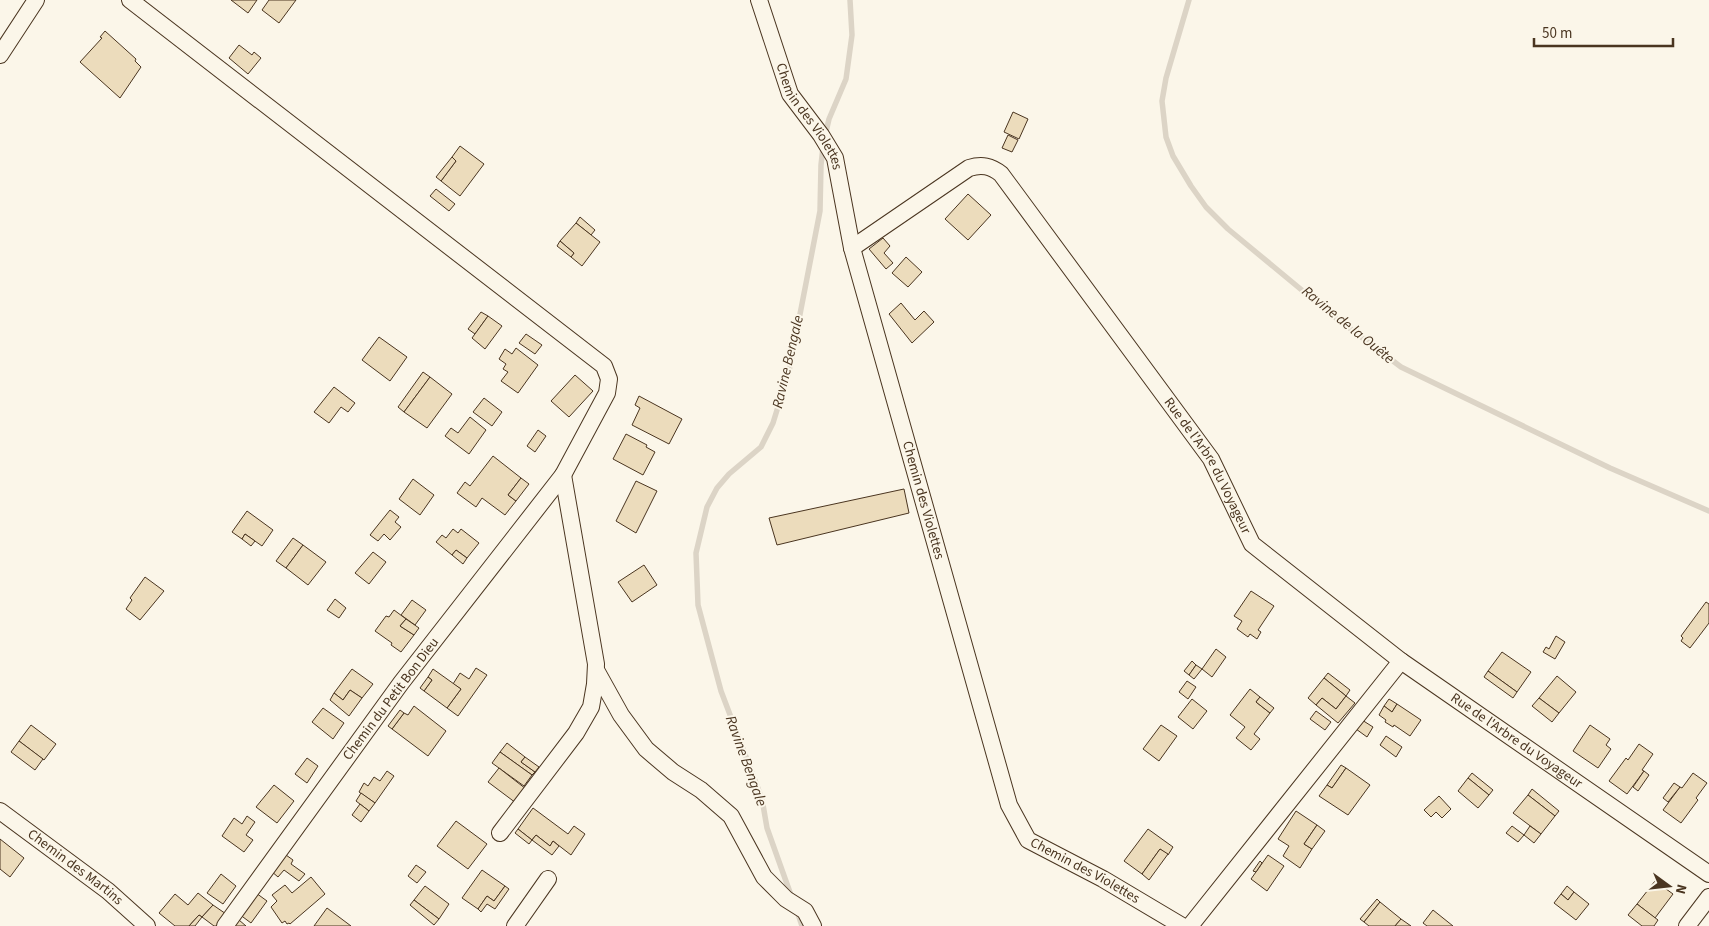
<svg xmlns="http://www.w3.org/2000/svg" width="1709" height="926" font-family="'Source Sans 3',sans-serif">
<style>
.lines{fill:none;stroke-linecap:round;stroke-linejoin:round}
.stream{stroke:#dcd4c6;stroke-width:5.5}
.building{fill:#ecdcbc;stroke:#4a3520}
.street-casing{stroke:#4a3520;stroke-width:18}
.street{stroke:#fbf6e9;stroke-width:16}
.labels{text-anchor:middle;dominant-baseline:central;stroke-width:4;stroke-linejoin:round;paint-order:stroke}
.street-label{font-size:14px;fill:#4a3520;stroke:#fbf6e9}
.water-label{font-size:15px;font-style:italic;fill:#4a3520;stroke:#fbf6e9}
</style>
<rect width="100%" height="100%" fill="#fbf6e9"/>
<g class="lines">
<g class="stream">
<path d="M1189 0 1166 78 1162 101 1166 137 1173 156 1191 186 1206 207 1228 229 1327 311 1401 367 1610 468 1709 511"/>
<path d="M825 136 829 119 846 79 852 35 850 0"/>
<path d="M792 898 767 828 762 799 721 691 698 605 696 553 707 507 717 488 729 474 761 447 773 423 789 371 820 211 821 165 823 147"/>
<path d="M797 911 802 926"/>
</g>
</g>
<g class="building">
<path d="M231 0H257L248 13Z"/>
<path d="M269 0H296L279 23 262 10Z"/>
<path d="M105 31 136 59 135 61 141 67 120 98 80 62 102 38 100 37Z"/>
<path d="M239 45 252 55 254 52 261 58 248 74 229 58Z"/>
<path d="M1013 112 1028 119 1019 139 1004 132Z"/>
<path d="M1008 135 1018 140 1012 152 1002 148Z"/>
<path d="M460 146 484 164 460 196 441 181 456 161 452 157Z"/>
<path d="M452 157 456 161 441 181 436 177Z"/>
<path d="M436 189 455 204 449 211 430 196Z"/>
<path d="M968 194 991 215 968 240 945 219Z"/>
<path d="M580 217 595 230 591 235 576 223Z"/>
<path d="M576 223 600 242 582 266 571 257 574 253 560 241Z"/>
<path d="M883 238 890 246 884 253 893 263 886 269 869 249Z"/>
<path d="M560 241 574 253 571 257 557 246Z"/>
<path d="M906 257 922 272 908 287 892 273Z"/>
<path d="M901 303 915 320 924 311 934 322 912 343 889 314Z"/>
<path d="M481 312 488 316 475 334 468 329Z"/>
<path d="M488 316 502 326 485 349 472 338Z"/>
<path d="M526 334 542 345 535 354 519 343Z"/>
<path d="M379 337 407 357 390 381 362 360Z"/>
<path d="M516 348 538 365 518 393 501 381 508 372 503 369 506 364 499 359 505 349 512 354Z"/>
<path d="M423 372 430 377 404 412 398 407Z"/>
<path d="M575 375 593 391 569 417 551 401Z"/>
<path d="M430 377 452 394 427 428 404 412Z"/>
<path d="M334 387 355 403 348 412 341 407 329 423 314 412Z"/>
<path d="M639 396 682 419 669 444 632 425 640 408 635 405Z"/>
<path d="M484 398 502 412 492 426 473 412Z"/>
<path d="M470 417 486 430 469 454 445 436 451 428 458 433Z"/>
<path d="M538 430 546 436 535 452 527 446Z"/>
<path d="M626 434 647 445 646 447 655 452 643 475 613 459Z"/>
<path d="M493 456 521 478 508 495 516 501 505 515 482 498 476 507 457 493 465 482 470 486Z"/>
<path d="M521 478 529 484 516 501 508 495Z"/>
<path d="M413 479 434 495 420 515 399 499Z"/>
<path d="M636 481 657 491 636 533 616 521Z"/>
<path d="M904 489 909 513 777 545 769 518Z"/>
<path d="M390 510 399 517 395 522 401 527 390 540 384 534 378 541 370 535Z"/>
<path d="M247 511 273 530 262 546 245 534 242 539 232 532Z"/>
<path d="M453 529 458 533 461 529 479 543 467 558 456 550 452 555 436 542 442 535 446 538Z"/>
<path d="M245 534 255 541 251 546 242 539Z"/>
<path d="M293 538 303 545 286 568 276 561Z"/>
<path d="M303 545 326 562 308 585 286 568Z"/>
<path d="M456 550 467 558 463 564 452 555Z"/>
<path d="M373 552 386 562 369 584 355 573Z"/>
<path d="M644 565 657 585 632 602 618 582Z"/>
<path d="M145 577 164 591 140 620 126 609 132 600 130 598Z"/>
<path d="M1251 591 1274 606 1258 630 1261 632 1257 639 1250 634 1248 637 1237 629 1242 621 1234 616Z"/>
<path d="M335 599 346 608 339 618 327 610Z"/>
<path d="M412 600 426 610 415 625 401 615Z"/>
<path d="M1706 602 1709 604V623L1690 648 1681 641 1683 638 1681 636Z"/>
<path d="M394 610 406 619 400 626 414 635 401 652 391 645 392 643 375 631 386 616 389 617Z"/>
<path d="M406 619 419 628 414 635 400 626Z"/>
<path d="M1556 636 1565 642 1555 659 1543 652 1546 647 1549 649Z"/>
<path d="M1216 649 1226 657 1212 677 1202 669Z"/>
<path d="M1502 652 1531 672 1517 692 1488 671Z"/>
<path d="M1192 661 1196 665 1189 675 1184 671Z"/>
<path d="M1196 665 1202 669 1194 679 1189 675Z"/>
<path d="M476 668 487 675 458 716 447 708 461 689 453 684 460 673 469 679Z"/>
<path d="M352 669 373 684 362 698 350 690 343 700 334 693Z"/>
<path d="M433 669 461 689 447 708 424 691 432 680 428 677Z"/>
<path d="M1488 671 1517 692 1513 698 1484 677Z"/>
<path d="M1328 673 1350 690 1346 696 1324 678Z"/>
<path d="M1557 676 1576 692 1559 713 1539 698Z"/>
<path d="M428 677 432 680 424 691 420 688Z"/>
<path d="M1324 678 1346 696 1336 709 1322 698 1316 705 1308 698Z"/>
<path d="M1187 681 1196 687 1188 699 1179 692Z"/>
<path d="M1250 689 1260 697 1256 702 1270 713 1254 734 1260 739 1251 750 1236 738 1245 727 1230 715Z"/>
<path d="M350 690 362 698 349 716 330 700 334 693 343 700Z"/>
<path d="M1346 696 1355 703 1338 723 1316 705 1322 698 1336 709Z"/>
<path d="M1260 697 1274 708 1270 713 1256 702Z"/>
<path d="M1539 698 1559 713 1552 722 1532 706Z"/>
<path d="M1192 699 1207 711 1193 729 1178 717Z"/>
<path d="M1389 699 1397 704 1392 712 1384 706Z"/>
<path d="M1397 704 1421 720 1410 736 1394 725 1393 727 1385 722 1386 720 1379 715 1384 706 1392 712Z"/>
<path d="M414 706 446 731 428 756 392 729 404 713 408 715Z"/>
<path d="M323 708 344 723 333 739 312 722Z"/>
<path d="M400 710 404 713 392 729 388 726Z"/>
<path d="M1316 711 1331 722 1325 730 1310 719Z"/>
<path d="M1362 720 1373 727 1367 737 1356 729Z"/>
<path d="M31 725 56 744 44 760 19 741Z"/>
<path d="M1161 725 1177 736 1159 761 1143 749Z"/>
<path d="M1590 725 1610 739 1606 745 1611 749 1598 768 1573 751Z"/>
<path d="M1386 736 1402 747 1396 757 1380 745Z"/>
<path d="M19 741 43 759 35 770 11 752Z"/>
<path d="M507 743 525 757 521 762 535 772 532 775 500 752Z"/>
<path d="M1639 744 1653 754 1642 770 1644 771 1627 794 1609 781 1626 758 1628 760Z"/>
<path d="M500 752 532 775 524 786 492 763Z"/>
<path d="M525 757 539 767 535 772 521 762Z"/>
<path d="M307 758 318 766 307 783 295 774Z"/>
<path d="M1341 765 1346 768 1332 788 1327 785Z"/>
<path d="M499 768 526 789 516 803 488 782Z"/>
<path d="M1346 768 1370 785 1348 815 1319 796 1327 785 1332 788Z"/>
<path d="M387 771 394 776 375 803 359 792 364 783 368 786 374 777 380 781Z"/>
<path d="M1644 771 1649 775 1638 791 1633 787Z"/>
<path d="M1472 773 1493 790 1489 795 1468 778Z"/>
<path d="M1693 773 1707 783 1696 798 1698 800 1681 823 1663 810 1680 787 1682 788Z"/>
<path d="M1468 778 1489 795 1478 808 1458 791Z"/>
<path d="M1674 783 1680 787 1668 802 1663 798Z"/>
<path d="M274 785 294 801 277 823 256 807Z"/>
<path d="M1532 789 1559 811 1555 816 1528 795Z"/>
<path d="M361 793 375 803 369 811 356 801Z"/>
<path d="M1528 795 1555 816 1541 834 1513 813Z"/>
<path d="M1439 796 1451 809 1442 818 1436 812 1431 817 1424 810Z"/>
<path d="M360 804 369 811 361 822 352 815Z"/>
<path d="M533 808 568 834 574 826 585 834 571 855 553 841 550 846 536 835 532 840 518 829Z"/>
<path d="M1296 811 1317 825 1304 844 1312 849 1300 868 1283 856 1289 846 1278 839Z"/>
<path d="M247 816 255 822 246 835 253 840 244 852 222 836 234 818 242 824Z"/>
<path d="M456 821 487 844 468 869 437 846Z"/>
<path d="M1317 825 1325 831 1312 849 1304 844Z"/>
<path d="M1512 826 1524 835 1518 842 1506 833Z"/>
<path d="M1530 826 1541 834 1534 843 1524 835Z"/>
<path d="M518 829 532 840 529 844 515 833Z"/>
<path d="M1148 829 1173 847 1168 855 1160 849 1142 874 1124 861Z"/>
<path d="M536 835 550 846 553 841 559 846 552 855 532 840Z"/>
<path d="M0 839 24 858 10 877 0 869Z"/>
<path d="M1160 849 1168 854 1149 880 1142 874Z"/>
<path d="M286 855 293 860 291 864 305 874 299 881 284 870 278 877 271 871Z"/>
<path d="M1268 855 1284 866 1267 891 1251 879Z"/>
<path d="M1260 861 1262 863 1256 872 1253 871Z"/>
<path d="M416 865 426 872 417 883 408 876Z"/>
<path d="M482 870 505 886 494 901 487 896 478 909 462 898Z"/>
<path d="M221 874 236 886 223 904 207 893Z"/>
<path d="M311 877 325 894 290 924 289 923 287 924 285 921 282 923 271 907 277 901 272 895 285 885 292 893Z"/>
<path d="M1655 881 1673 894 1655 918 1637 904Z"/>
<path d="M425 886 449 904 439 919 414 900Z"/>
<path d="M505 886 509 889 495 909 487 904 481 912 478 909 487 896 494 901Z"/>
<path d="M1567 886 1574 892 1568 900 1561 894Z"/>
<path d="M1574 892 1589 904 1576 920 1554 903 1561 894 1568 900Z"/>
<path d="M198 893 213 905 202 917 199 915 189 926H175L159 913 175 894 188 905Z"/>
<path d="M256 893 267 901 251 923 239 914Z"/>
<path d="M1377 899 1380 902 1364 922 1360 919Z"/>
<path d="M414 900 439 919 434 925 410 905Z"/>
<path d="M1380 902 1401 919 1395 926H1369L1364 922Z"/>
<path d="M1637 904 1658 920 1654 926H1642L1628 915Z"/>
<path d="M213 905 229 916 222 926H214L202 917Z"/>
<path d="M327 908 351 926H314Z"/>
<path d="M1433 910 1453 926H1427L1423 923Z"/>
<path d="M199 915 202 917 195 926H189Z"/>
<path d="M1401 919 1411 926H1395Z"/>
<path d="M239 920 246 926H234Z"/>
</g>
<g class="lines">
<defs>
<g id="street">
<path d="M130 0 604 366 609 379 607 393 563 475 401 683 225 926"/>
<path id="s1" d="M759 0 790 94 821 135 835 158 852 248 1009 805 1028 840 1103 879 1182 926"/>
<path d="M0 55 36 0"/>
<path id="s2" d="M852 248 969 168C982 164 991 166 1001 174L1211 459 1252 544 1401 661 1709 874"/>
<path d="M596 670 621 715 646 749 673 772 701 790 731 816 764 877 786 899 805 911 813 926"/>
<path id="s3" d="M0 811 108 891 147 926"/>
<path d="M500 833 576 733 591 707 595 684 596 664 563 475"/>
<path d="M515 926 548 879"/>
<path d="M1190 926 1401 661"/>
<path d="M1687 926 1709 897"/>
</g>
</defs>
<use href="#street" class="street-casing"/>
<use href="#street" class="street"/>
</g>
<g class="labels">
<g class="street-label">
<text stroke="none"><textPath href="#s1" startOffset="128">Chemin des Violettes</textPath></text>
<text stroke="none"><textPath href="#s2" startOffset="534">Rue de l'Arbre du Voyageur</textPath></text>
<text stroke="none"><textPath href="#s1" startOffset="531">Chemin des Violettes</textPath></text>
<text transform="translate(391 699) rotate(-53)">Chemin du Petit Bon Dieu</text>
<text stroke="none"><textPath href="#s2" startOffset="954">Rue de l'Arbre du Voyageur</textPath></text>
<text stroke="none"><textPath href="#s3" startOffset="94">Chemin des Martins</textPath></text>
<text stroke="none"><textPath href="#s1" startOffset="952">Chemin des Violettes</textPath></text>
</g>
<g class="water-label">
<text transform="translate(1348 325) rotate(39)">Ravine de la Ouête</text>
<text transform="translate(788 362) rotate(-77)">Ravine Bengale</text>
<text transform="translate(746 761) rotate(70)">Ravine Bengale</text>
</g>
</g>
<g transform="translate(1669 886) rotate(105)" stroke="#fbf6e9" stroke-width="4" paint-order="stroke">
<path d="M0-4L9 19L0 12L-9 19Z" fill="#4a3520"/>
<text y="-8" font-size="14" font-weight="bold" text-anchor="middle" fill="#4a3520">N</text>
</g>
<path d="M1534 38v8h139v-8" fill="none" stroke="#4a3520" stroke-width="2.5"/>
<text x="1542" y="38" font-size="15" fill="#4a3520" stroke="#fbf6e9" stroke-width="4" paint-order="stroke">50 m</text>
</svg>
